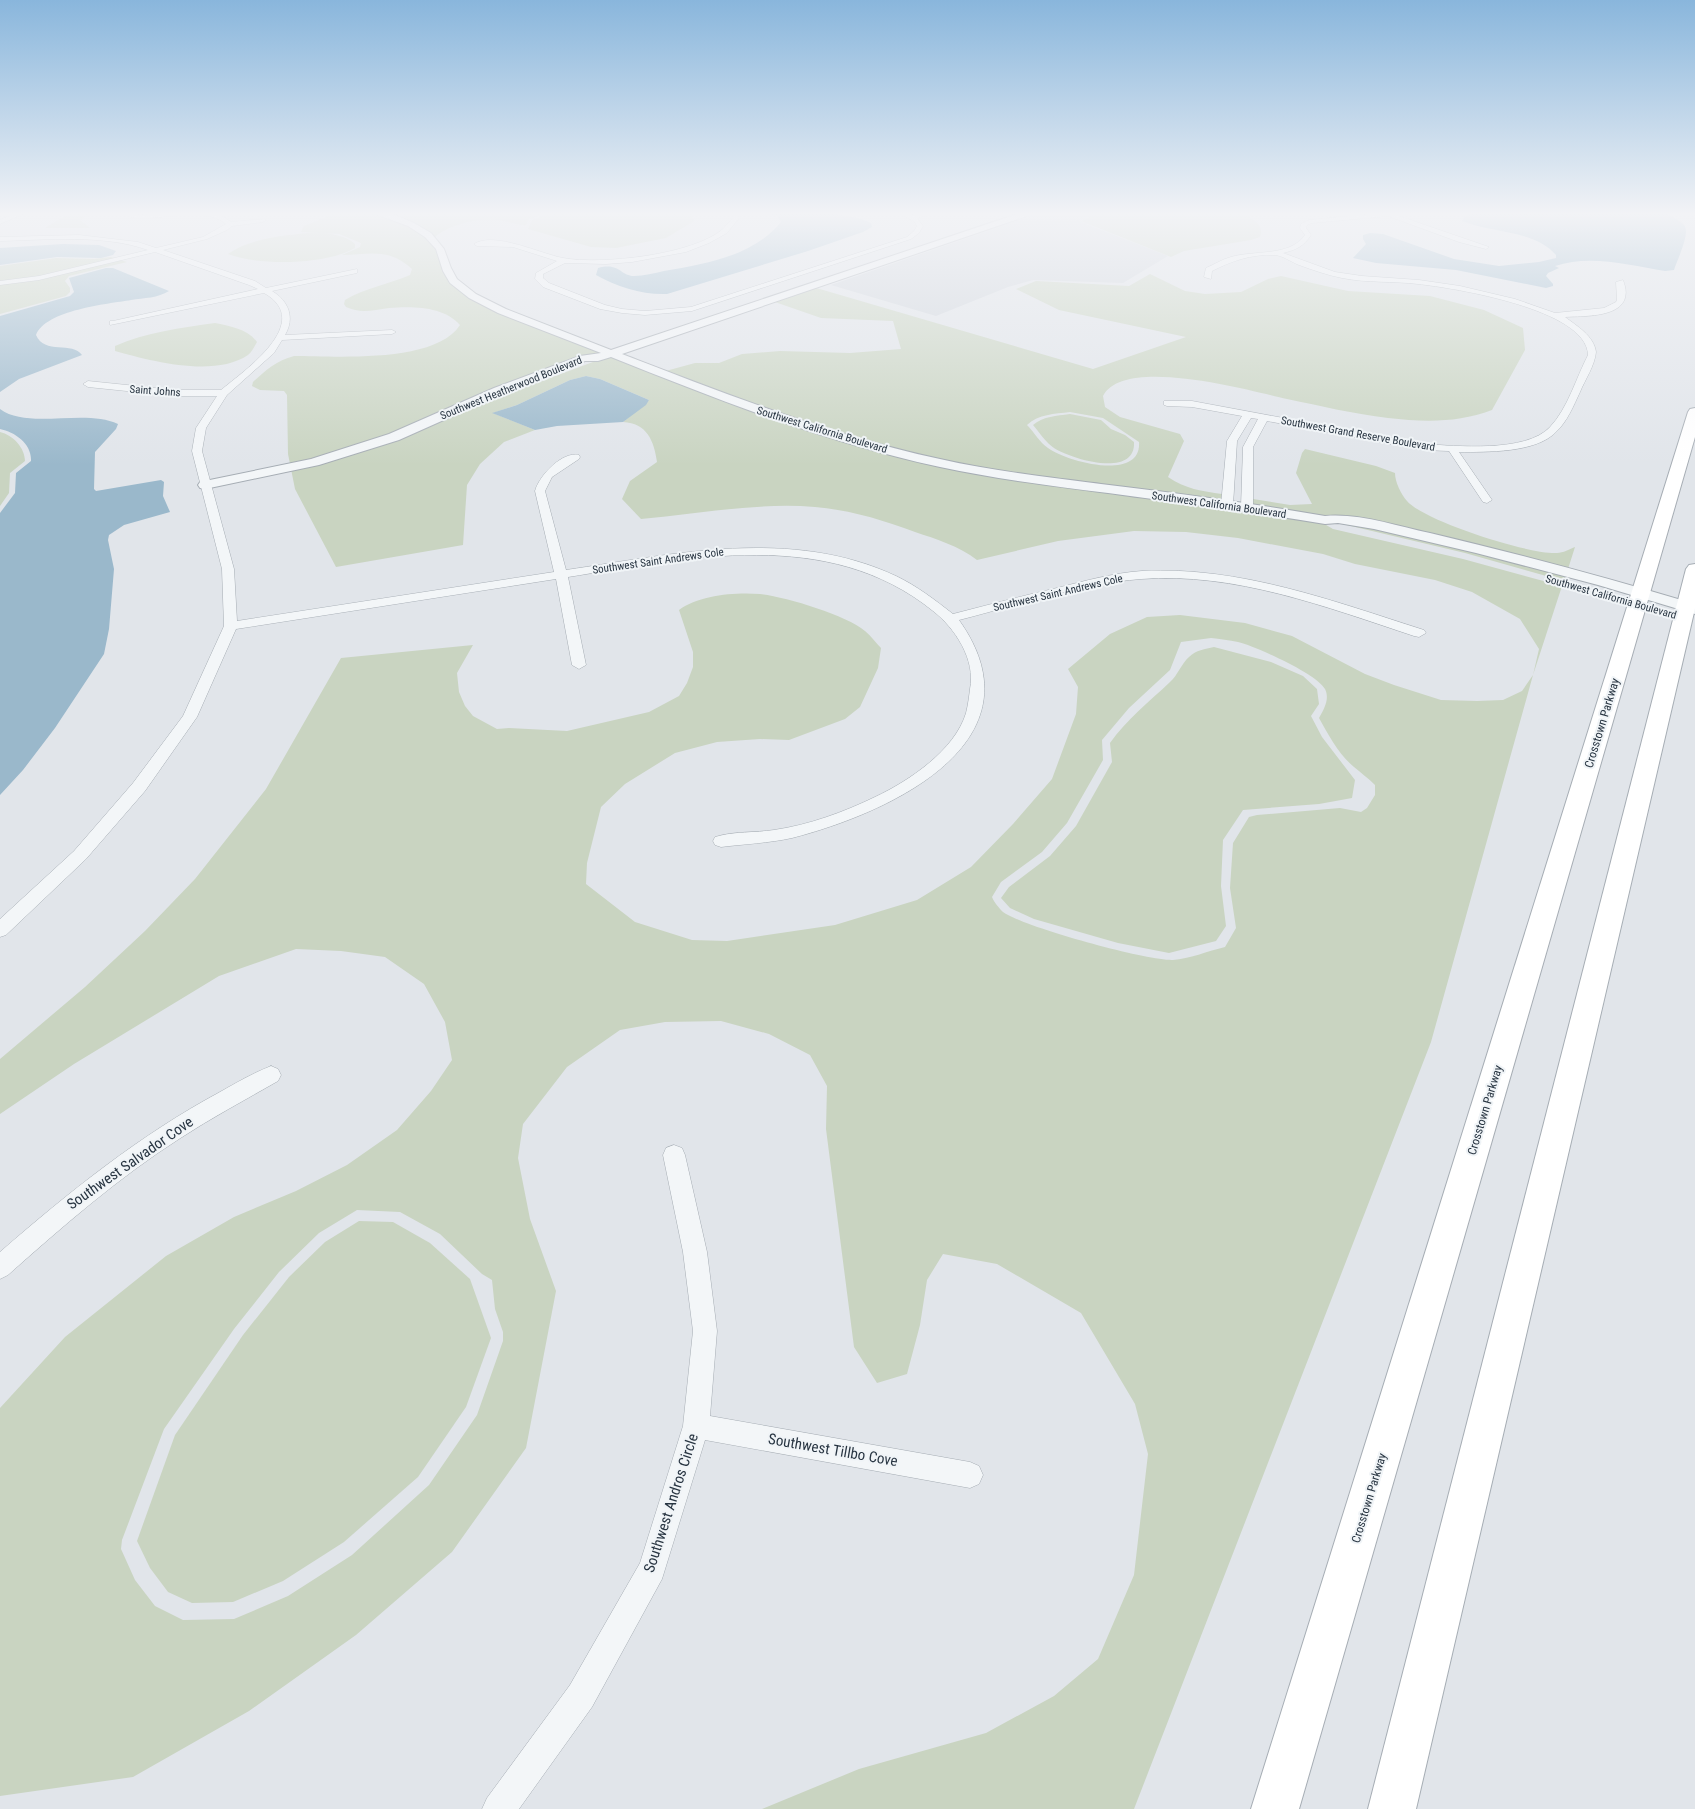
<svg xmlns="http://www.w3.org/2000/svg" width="1695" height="1809" font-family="'Roboto Condensed',sans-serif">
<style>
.built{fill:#cfd5dc}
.green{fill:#c9d4c1;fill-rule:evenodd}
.water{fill:#9ab8cb}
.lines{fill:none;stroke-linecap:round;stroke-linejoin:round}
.minor-casing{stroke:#a6adb4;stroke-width:1}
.tertiary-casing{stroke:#a6adb4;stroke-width:2}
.secondary-casing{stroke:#a6adb4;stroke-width:2}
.minor{fill:#f3f6f8;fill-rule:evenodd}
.tertiary{fill:#f3f6f8;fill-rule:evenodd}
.secondary{fill:#fff;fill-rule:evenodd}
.labels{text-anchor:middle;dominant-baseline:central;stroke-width:4;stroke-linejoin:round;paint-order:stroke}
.far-street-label{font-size:11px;fill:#283542;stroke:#f0f4f7}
.street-label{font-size:12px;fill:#283542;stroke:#f0f4f7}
.near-street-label{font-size:15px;fill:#283542;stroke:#f0f4f7}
</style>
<rect width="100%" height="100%" fill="#e1e5ea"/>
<path class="built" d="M1043 212H1096L1078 221 1168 256 1123 283 1033 280 1008 287 936 316 831 285Z"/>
<g class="green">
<path d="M71 212H95L80 220 90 228H45Z"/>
<path d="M323 212H369L400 222 414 229 427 238 436 248 445 275 452 283 476 302 603 354 496 394 502 396 609 356 758 414 815 432 938 465 1321 522 1333 529 1463 559 1562 586 1533 675 1431 1042 1134 1809H762L859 1769 986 1733 1054 1696 1098 1659 1134 1575 1148 1454 1135 1404 1081 1313 997 1264 943 1254 927 1280 920 1325 907 1374 877 1383 854 1347 826 1129 827 1086 810 1055 769 1034 721 1021 665 1022 620 1030 567 1067 523 1124 518 1158 530 1219 556 1291 526 1448 452 1552 356 1635 249 1711 133 1777 0 1796V1408L65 1337 166 1256 234 1217 296 1191 347 1165 397 1130 431 1091 452 1060 445 1022 424 984 385 957 341 951 296 949 219 976 74 1064 0 1114V1059L85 987 145 931 195 879 266 789 341 658 473 645 457 673 459 692 465 706 473 716 497 729 509 728 567 731 649 712 679 696 687 683 693 667V652L679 610C699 595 735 592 760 594 786 597 846 615 865 631 871 636 876 643 881 648L878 668 860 707 845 719 789 740 760 739 717 742 675 753 625 784 601 807 587 863 586 884 635 922 692 940 727 941 835 925 917 900 971 867 1013 824 1052 779 1076 714 1078 687 1068 669 1110 634 1147 617 1180 615 1245 623 1292 636 1365 674 1394 685 1441 700 1477 701 1503 700 1522 691 1533 675 1539 649 1520 619 1472 592 1435 580 1355 564 1323 554 1238 538 1186 532 1134 531 1058 541 977 560C959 546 936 539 915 532 883 520 850 510 815 507 758 502 698 514 641 519L622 499 630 481 657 462C654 441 647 423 623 422L649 400 600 379 586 376 570 380 517 405 493 413 535 430 504 442 480 464 467 485 463 545 336 567 295 489 288 454 287 395 284 391 260 390 252 386 253 382C266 370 276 361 294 356 335 356 435 364 460 325 444 306 412 306 389 308 373 310 361 314 346 307L344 304 345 300C365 288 389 284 410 275L412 269C389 248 371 254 342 255L360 247 361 243 339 234 301 232 304 226 326 217 327 213ZM1211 638C1220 639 1229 640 1238 642 1255 646 1317 674 1325 689 1330 699 1324 709 1319 718 1328 734 1339 755 1354 767 1361 773 1368 778 1375 785V795L1367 808 1361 812 1340 808 1257 815 1249 817 1233 843 1230 888 1236 928 1225 947C1208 951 1189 959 1173 960 1147 961 1023 927 1003 912 999 908 994 902 992 897L1001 882 1042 852 1067 823 1103 760 1102 740 1129 708 1170 670 1181 642ZM357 1210 400 1212 440 1234 482 1274 492 1280 495 1309 503 1332V1341L477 1415 429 1485 352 1555 288 1596 234 1619 183 1620 155 1606 135 1580 121 1549 122 1540 164 1429 234 1329 279 1272 319 1233Z"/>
<path d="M379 212H550L529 219 526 225C517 225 511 222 503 221 482 216 450 224 435 237L437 241 390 215Z"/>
<path d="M554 212H690L694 221 666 238 616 248 591 247 528 229 532 220Z"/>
<path d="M1100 212 1238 213C1249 217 1265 222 1260 237L1251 240 1184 251 1171 257 1081 221Z"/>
<path d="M318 232C331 234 345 235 355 244V248C326 265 258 266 228 254 252 237 289 235 318 232Z"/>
<path d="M111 257 127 262 69 276 65 281 70 288V292L66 296 0 314V266L56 258 94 259Z"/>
<path d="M1150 274 1185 291 1205 294 1241 292 1268 279 1281 276 1348 291 1430 296 1484 310 1523 328 1525 350 1492 410C1458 423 1424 422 1388 418 1354 414 1321 406 1287 399 1251 391 1124 355 1103 396L1105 407 1120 417 1180 434 1184 441 1168 477C1185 489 1202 491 1222 494L1221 501C1128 490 1035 479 943 461 847 441 754 405 662 372L695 363H719L742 354 780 351 850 353 901 349 893 321 821 318 772 301 813 287 1093 369 1186 337 1059 310 1016 289 1036 281 1129 286ZM1070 412 1103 418 1139 442C1142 482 1067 462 1048 448 1040 443 1034 432 1027 425 1039 414 1054 414 1070 412Z"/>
<path d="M215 323C229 326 248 329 257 342 254 347 252 352 248 355 214 378 151 361 115 351V346C146 332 181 328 215 323Z"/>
<path d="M1070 414 1101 420 1111 429 1125 435 1134 442C1136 479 1071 459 1054 448 1046 443 1039 432 1033 425 1044 416 1056 416 1070 414Z"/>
<path d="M0 432C13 435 25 448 25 461L10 473 9 493 0 506Z"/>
<path d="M1305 449 1376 466 1395 473C1395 482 1401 494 1407 501 1424 521 1530 555 1557 553 1563 553 1570 549 1575 547L1568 569 1322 517 1253 506V499L1290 505 1312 504 1296 473 1302 453Z"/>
<path d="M1334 522 1373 527 1566 575 1564 581 1465 553Z"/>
<path d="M1214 647 1271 662 1303 676 1317 689 1319 704 1311 716 1322 737 1355 780 1352 798 1319 804 1243 810 1223 840 1221 886 1226 926 1216 941 1169 953 1118 943 1034 919 1010 908 1001 898 1009 887 1050 856 1076 826 1112 762 1110 743C1127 719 1149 702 1170 682 1178 675 1181 664 1189 657 1196 650 1205 649 1214 647Z"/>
<path d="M359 1221 393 1222 430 1243 470 1279 491 1338 466 1407 418 1477 344 1542 283 1581 233 1602 192 1603 168 1592 150 1568 137 1541 175 1435 243 1335 289 1277 325 1242Z"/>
</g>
<g class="water">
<path d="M743 212C775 212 844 209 871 223L872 227 863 232 808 251 667 294C643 295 617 287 596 275L598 268C620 262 620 276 634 276 644 276 654 273 664 271 705 264 754 256 781 222L777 215Z"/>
<path d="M1475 212H1689L1668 214C1673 218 1680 220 1684 225 1691 233 1677 260 1674 270L1665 271C1630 265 1589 254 1555 266L1559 268 1548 273 1546 276 1553 284V286L1546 288 1456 270 1376 263 1353 258 1366 244 1363 239V235L1370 233 1383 234 1454 259 1499 266 1539 262 1556 258V255C1535 230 1491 233 1462 221L1465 216Z"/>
<path d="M63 244 99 245 116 251 113 255 101 258 57 257 0 265V248Z"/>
<path d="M106 268H113L169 291C158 298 144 298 131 300 107 304 46 310 36 335 44 355 73 341 82 355L19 379 0 392V316L70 296 74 292 69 278Z"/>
<path d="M586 376 600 379 649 400 646 405 623 422 557 426 535 430 492 413 517 405 570 380Z"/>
<path d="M0 409C28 430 85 408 118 424L116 429 95 452 94 489 96 491 161 480 164 482 163 496 170 512 124 525 109 535 108 540 114 569 109 629 104 654 55 728 23 770 0 795V513L15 493 16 473 31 461C32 444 15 432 0 429Z"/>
</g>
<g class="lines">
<defs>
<g id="minor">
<path d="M20 212H28L0 224V220Z"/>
<path d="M133 212H140L138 215H145C169 213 211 205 231 222L265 219 266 220 263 222 232 226 227 230 207 239 163 250 255 281 266 288 357 269V273L272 291C289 301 295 318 285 335L392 330 396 332 392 334 282 340 274 353 227 395 206 428 202 451 234 569 237 621 554 572 535 491C539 476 562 451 579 455L580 457 579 459 552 477 545 491 566 570C675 554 791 527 896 576 917 586 935 600 953 614 988 605 1022 596 1057 588 1085 581 1113 573 1142 571 1240 566 1333 601 1424 630L1426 633 1419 637 1414 636C1326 607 1235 572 1141 579 1079 584 1018 605 959 620 1046 742 889 813 792 838 769 843 745 844 721 847L715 845 713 841 715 837C734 831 755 833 774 830 809 825 844 812 875 797 909 781 955 750 966 713 968 705 969 697 970 689 976 660 955 628 933 611 828 526 689 558 568 577L586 665 579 669 572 665 556 579 236 629 197 717 145 791 86 859 6 935 0 937V919L74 851 133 783 183 716 224 626 222 569 192 451 196 428 217 396H175L88 387 83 384 88 381 175 390H221C245 370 315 322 264 293L110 325V321H113L258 289 249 285 155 252 39 280 0 285V281L39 276 148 250C103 234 47 240 0 241V237L79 235 138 242 156 248 203 237 226 224C204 205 157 222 130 217L129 216Z"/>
<path d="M730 212H736L739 218 727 233 709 243 686 252 632 262 606 264 565 263 543 274V278L549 283 605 305 622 309 645 311 691 307 907 237 914 231 917 226 914 221 896 212H903L911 215 923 213 922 212H929L932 214 917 218 923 226 919 233 911 239 692 311 645 315 622 313 600 309 543 287 535 279 536 273 557 261 513 247 477 246 474 244C494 231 541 254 563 258 601 265 693 255 723 229 726 226 729 222 733 218Z"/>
<path d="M1393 212H1406L1396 215 1489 247 1486 249 1459 242 1388 216 1312 223 1307 225 1306 228 1311 235C1304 246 1296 250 1283 253L1335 272 1362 276 1419 280 1460 286 1515 299 1555 313 1604 308 1616 302 1617 300 1616 282 1623 280C1638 318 1588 316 1565 317 1577 326 1594 336 1596 352 1595 365 1585 380 1580 392 1574 405 1567 422 1556 432 1536 453 1487 452 1459 452L1492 500 1487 503 1483 502 1449 451 1423 450 1267 421 1253 447V507L1247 510 1241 507 1243 447 1258 419 1251 418 1237 441 1233 505 1231 507H1223L1221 505 1227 441 1242 416 1192 407 1167 406 1164 405V401H1192L1423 444C1456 446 1526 453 1550 427 1568 408 1576 378 1588 355 1587 309 1454 288 1418 284 1393 281 1367 283 1342 278 1327 275 1313 270 1299 265 1291 262 1282 255 1274 255 1252 254 1231 261 1212 271L1211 279 1204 277 1206 268C1215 264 1223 259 1231 257 1254 250 1290 257 1305 235L1300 228 1301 224 1309 220Z"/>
<path d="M271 1066 278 1069 281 1075 278 1081C245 1100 211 1118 179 1139 118 1178 62 1227 8 1275L0 1279V1252C69 1192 140 1135 220 1092 236 1083 253 1073 271 1066Z"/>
<path d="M674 1145 682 1148 685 1155 707 1252 717 1331 710 1416 970 1462 979 1466 983 1475 979 1484 970 1488 705 1440 662 1579 592 1707 519 1809H482L487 1798 570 1685 640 1563 683 1426 693 1331 683 1252 663 1155 666 1148Z"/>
</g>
<path id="tertiary" d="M370 212H382L395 215 414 223 431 233 444 249 451 268 457 279 476 294 506 309 611 350 1023 212H1034L1033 214 622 354C726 394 830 435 940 459 993 471 1047 477 1101 484 1176 493 1250 503 1325 516 1360 513 1396 526 1430 533 1519 554 1607 578 1695 604V614L1598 585 1476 553 1374 529 1338 523 1325 524C1253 512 1181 503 1108 493 1052 486 996 479 940 467 827 443 719 400 611 357L598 361H585L502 394 399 440 319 465 205 489 200 488 198 485 200 482 311 459 389 434 494 388 580 356 601 353 498 313 469 298 450 283 443 271 436 249 425 237 408 226Z"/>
<g id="secondary">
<path d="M1695 408V437L1299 1809H1251L1688 412 1690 409Z"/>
<path d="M1695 564V608L1416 1809H1368L1686 569 1689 565Z"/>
</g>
</defs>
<use href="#minor" class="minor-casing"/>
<use href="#tertiary" class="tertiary-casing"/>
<use href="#secondary" class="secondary-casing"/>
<use href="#minor" class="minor"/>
<use href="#tertiary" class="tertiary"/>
<use href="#secondary" class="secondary"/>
</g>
<linearGradient id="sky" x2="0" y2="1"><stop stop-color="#89b6dc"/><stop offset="0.46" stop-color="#f2f3f6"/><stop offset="1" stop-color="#f2f3f6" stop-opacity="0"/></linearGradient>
<rect width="1695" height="465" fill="url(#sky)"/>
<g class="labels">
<g class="far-street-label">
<text transform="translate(511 388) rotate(-22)">Southwest Heatherwood Boulevard</text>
<text transform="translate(155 391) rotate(4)">Saint Johns</text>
<text transform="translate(822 430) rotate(17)">Southwest California Boulevard</text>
<text transform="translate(1358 434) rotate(10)">Southwest Grand Reserve Boulevard</text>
<text transform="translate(1219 505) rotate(8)">Southwest California Boulevard</text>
<text transform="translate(658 561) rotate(-8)">Southwest Saint Andrews Cole</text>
<text transform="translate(1058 593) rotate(-13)">Southwest Saint Andrews Cole</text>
<text transform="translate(1611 597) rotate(16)">Southwest California Boulevard</text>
</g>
<g class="street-label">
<text transform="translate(1602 723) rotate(-73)">Crosstown Parkway</text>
<text transform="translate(1485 1110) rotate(-73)">Crosstown Parkway</text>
<text transform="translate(1369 1498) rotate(-73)">Crosstown Parkway</text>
</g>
<g class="near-street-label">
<text transform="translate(130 1163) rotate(-35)">Southwest Salvador Cove</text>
<text transform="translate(833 1450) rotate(10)">Southwest Tillbo Cove</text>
<text transform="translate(671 1503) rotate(-72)">Southwest Andros Circle</text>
</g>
</g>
</svg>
